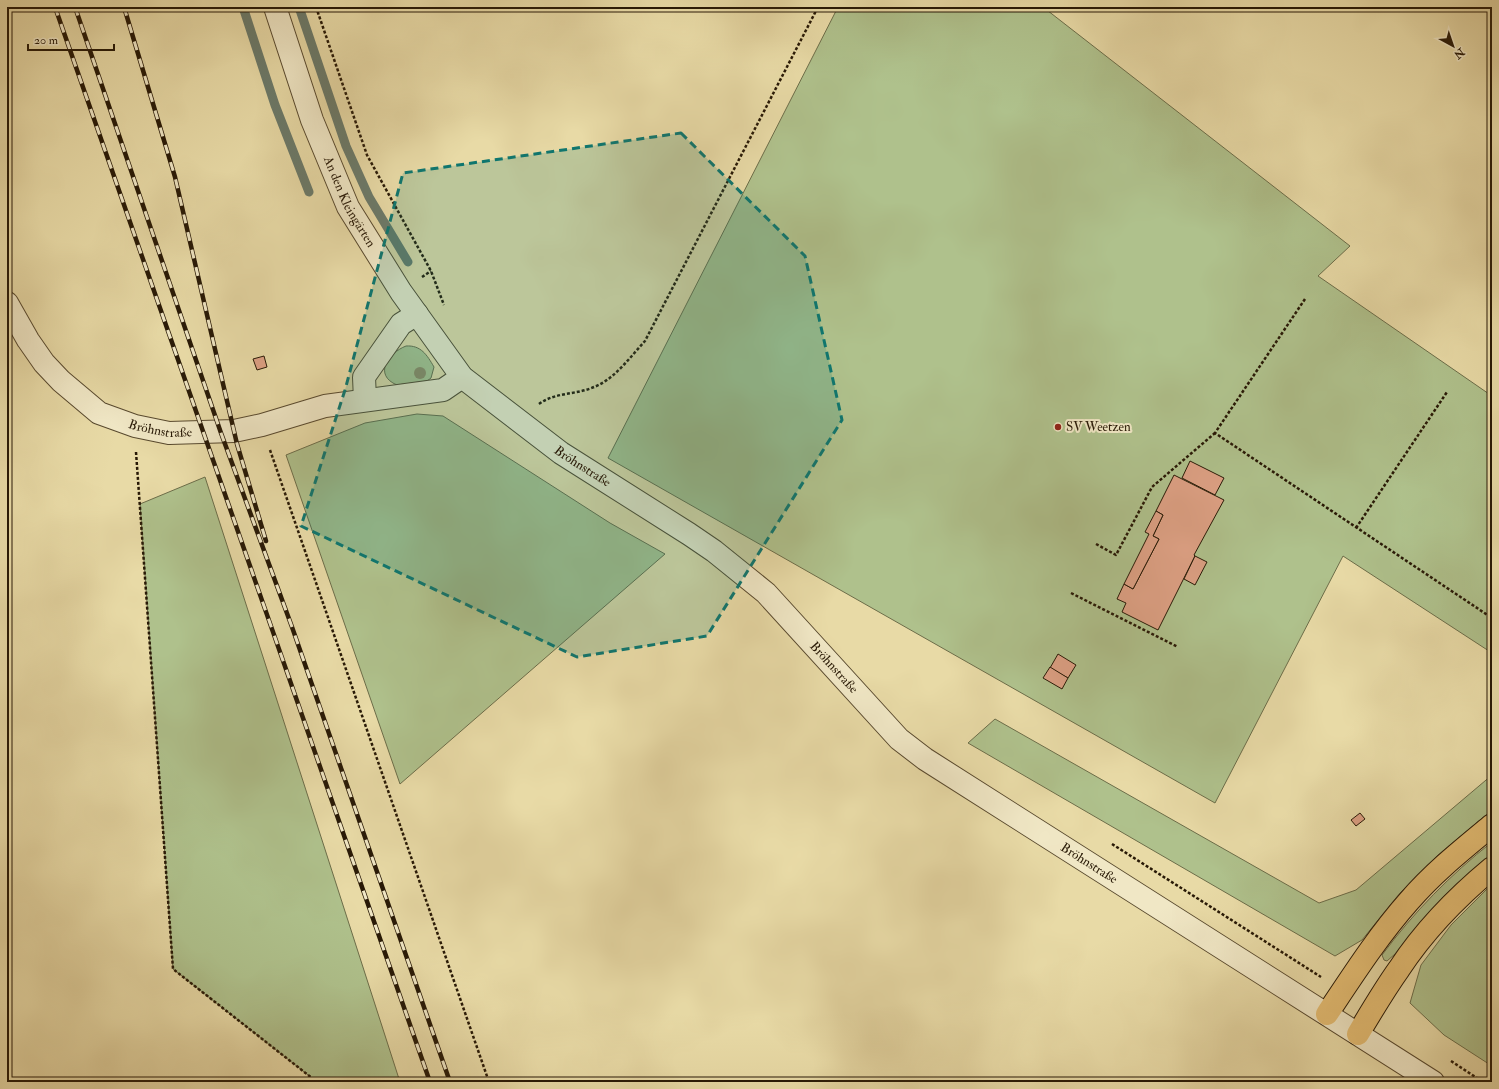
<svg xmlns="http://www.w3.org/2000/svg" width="1499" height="1089" font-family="'IM FELL Double Pica',serif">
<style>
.green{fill:#afc18c;stroke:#6c6d49}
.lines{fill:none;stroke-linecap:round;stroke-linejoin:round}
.stream{stroke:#6b7a6a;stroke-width:9}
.building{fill:#dea185;stroke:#281906}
.minor-casing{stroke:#58492e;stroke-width:24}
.highway-casing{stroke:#281906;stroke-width:24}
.path{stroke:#281906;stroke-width:2.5;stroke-dasharray:3 2;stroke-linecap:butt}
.minor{stroke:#f0e7c5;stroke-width:22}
.highway{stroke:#e4bd73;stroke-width:22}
.rail-casing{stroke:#281906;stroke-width:4.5}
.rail{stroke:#f0e7c5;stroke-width:3;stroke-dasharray:9;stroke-linecap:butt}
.tree{fill:#948b64}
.marked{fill:#0f766e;fill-opacity:0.2;stroke:#0f766e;stroke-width:3;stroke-dasharray:8 5;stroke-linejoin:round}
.poi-dot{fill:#8f2418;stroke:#f0e7c5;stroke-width:1.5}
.labels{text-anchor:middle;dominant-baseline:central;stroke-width:4;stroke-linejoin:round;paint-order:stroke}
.street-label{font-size:13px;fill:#281906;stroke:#f0e7c5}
.poi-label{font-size:13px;fill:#281906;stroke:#f0e7c5;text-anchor:start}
</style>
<rect width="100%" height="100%" fill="#e8daa6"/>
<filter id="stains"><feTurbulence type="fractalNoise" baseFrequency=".005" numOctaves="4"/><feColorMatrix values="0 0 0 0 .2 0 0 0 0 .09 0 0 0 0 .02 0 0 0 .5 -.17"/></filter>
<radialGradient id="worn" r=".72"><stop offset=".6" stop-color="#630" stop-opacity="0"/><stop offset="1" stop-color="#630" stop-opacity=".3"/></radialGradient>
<g class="green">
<path d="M838 7H1043L1350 246 1318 276 1492 396V653L1343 556 1215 803 608 458Z"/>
<path d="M406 346C421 345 427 355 434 367L431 378 427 381 397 385C373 375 388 353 406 346Z"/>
<path d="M417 414 443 416 610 523 665 554 400 784 286 455 365 423Z"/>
<path d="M205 477 400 1082H317L173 969 140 504Z"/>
<path d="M995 719 1319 903 1356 890 1492 775V810L1438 855 1400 893 1362 940 1335 956 968 743Z"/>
<path d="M1492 842V854L1445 895 1395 954 1387 961 1384 960 1382 955C1414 912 1450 875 1492 842Z"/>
<path d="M1492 884V1066L1444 1035 1410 1003 1421 965 1451 925Z"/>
</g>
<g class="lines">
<g class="stream">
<path d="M243 7 275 105 309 192"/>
<path d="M299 7 346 146 369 197 408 262"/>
</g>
</g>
<g class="building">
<path d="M264 356 267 367 257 370 253 359Z"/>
<path d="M1190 461 1224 478 1215 495 1182 478Z"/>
<path d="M1174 475 1224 500 1194 555 1195 556 1158 630 1122 612 1126 603 1117 599 1124 584 1133 589 1159 539 1153 536 1163 515 1156 511Z"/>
<path d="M1156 511 1163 515 1153 536 1159 539 1133 589 1124 584 1149 534 1145 532Z"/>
<path d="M1195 556 1207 562 1195 585 1184 579Z"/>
<path d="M1058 654 1076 665 1068 678 1050 668Z"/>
<path d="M1050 667 1068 678 1062 689 1043 678Z"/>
<path d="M1360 813 1365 819 1356 826 1351 820Z"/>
</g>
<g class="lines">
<defs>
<g id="minor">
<path id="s1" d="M275 7 312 120 348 207 401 292 462 377 561 453 689 534 714 551 766 593 899 739 925 759 1433 1082"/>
<path id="s2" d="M7 303 28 340 44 363 61 381 99 413 135 426 169 433 234 431 262 425 325 406 443 390 462 377"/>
<path d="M365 400 364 377 401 324 417 314"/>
</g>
<g id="highway">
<path d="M1327 1014C1353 975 1378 936 1409 901 1434 872 1463 849 1492 825"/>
<path d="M1358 1034C1371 1012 1384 990 1399 969 1424 931 1457 897 1492 868"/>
</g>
</defs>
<use href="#minor" class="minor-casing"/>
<use href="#highway" class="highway-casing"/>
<g class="path">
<path d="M316 7 367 155 431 271 444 305"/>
<path d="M422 277 431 271"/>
<path d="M1305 299 1215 433 1492 618"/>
<path d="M539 404C555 392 576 395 594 387 615 379 630 357 645 341L818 7"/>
<path d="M270 450 489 1082"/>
<path d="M136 452 173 969 317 1082"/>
<path d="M1356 528 1447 392"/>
<path d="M1096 544 1116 555 1152 487 1215 433"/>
<path d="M1071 593 1178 647"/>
<path d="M1112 844 1321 977"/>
<path d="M1451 1061 1483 1082"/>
</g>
<use href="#minor" class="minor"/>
<use href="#highway" class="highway"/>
<defs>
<g id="rail">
<path d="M55 7 430 1082"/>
<path d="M75 7 221 433 292 627 450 1082"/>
<path d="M124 7 175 177 237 444 266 541"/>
</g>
</defs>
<use href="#rail" class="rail-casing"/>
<use href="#rail" class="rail"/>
</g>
<circle class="tree" cx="420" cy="373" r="6"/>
<path class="marked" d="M681 133 805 256 842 420 707 636 577 657 301 526 345 390 403 173Z"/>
<circle class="poi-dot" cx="1058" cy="427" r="4"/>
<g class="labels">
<g class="street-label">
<text stroke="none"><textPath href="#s1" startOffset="209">An den Kleingärten</textPath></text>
<text stroke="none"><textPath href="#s2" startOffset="209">Bröhnstraße</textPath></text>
<text stroke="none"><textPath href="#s1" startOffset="568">Bröhnstraße</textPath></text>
<text stroke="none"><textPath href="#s1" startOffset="892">Bröhnstraße</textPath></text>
<text stroke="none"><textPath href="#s1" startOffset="1216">Bröhnstraße</textPath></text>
</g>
<g class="poi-label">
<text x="1066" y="427">SV Weetzen</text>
</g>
</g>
<rect width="1499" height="1089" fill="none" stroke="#e8daa6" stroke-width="24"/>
<rect x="8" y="8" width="1483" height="1073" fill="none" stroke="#281906" stroke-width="2"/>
<rect x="12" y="12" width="1475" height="1065" fill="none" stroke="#281906"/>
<g transform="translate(1453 46) rotate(140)" stroke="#f0e7c5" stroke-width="3" paint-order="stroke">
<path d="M0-3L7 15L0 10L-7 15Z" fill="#281906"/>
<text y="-6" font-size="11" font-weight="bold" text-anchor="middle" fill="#281906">N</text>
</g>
<path d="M28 44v6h86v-6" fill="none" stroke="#281906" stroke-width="2"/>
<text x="34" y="44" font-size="12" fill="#281906" stroke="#f0e7c5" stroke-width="3" paint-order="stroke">20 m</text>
<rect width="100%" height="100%" filter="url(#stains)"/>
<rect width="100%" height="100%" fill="url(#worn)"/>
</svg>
